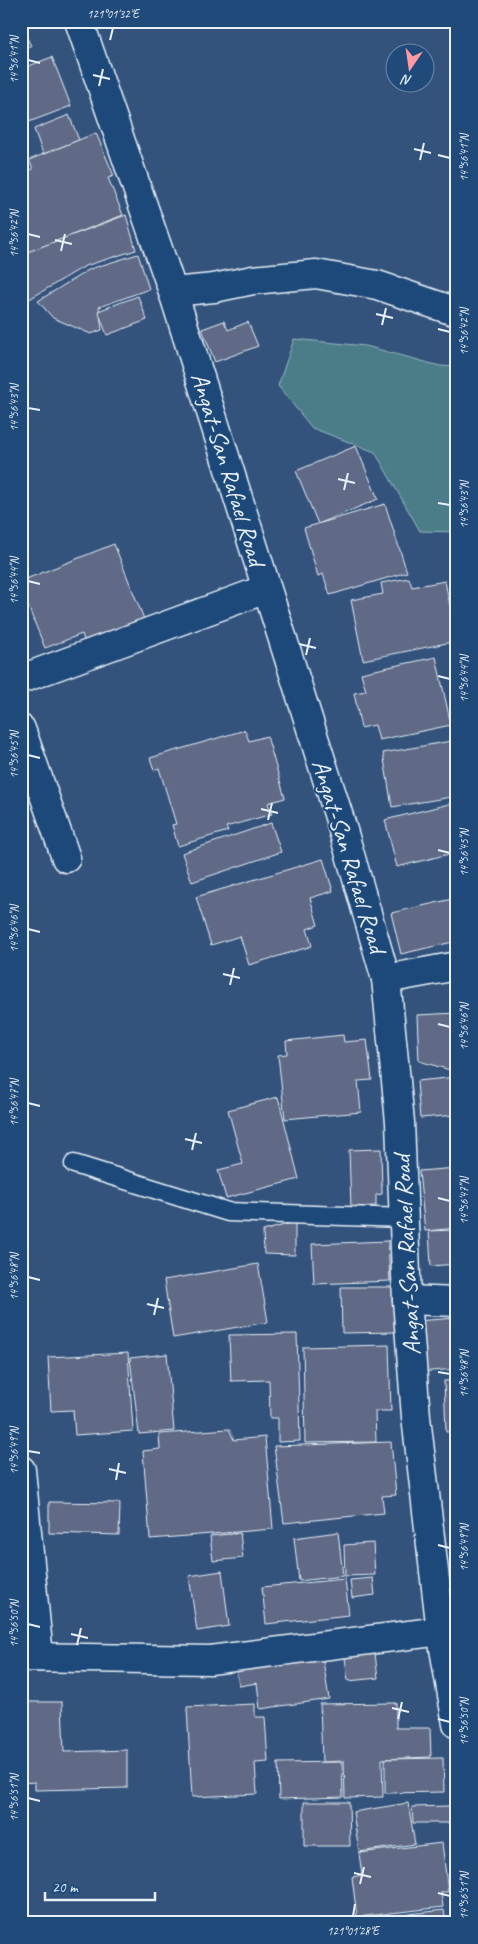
<svg xmlns="http://www.w3.org/2000/svg" width="478" height="1944" font-family="Caveat,sans-serif">
<style>
.green{fill:#4b7d88;stroke:#9ab7c0}
.building{fill:#616985;stroke:#e8f1f8}
.lines{fill:none;stroke-linecap:round;stroke-linejoin:round}
.lane-casing{stroke:#e8f1f8;stroke-width:21}
.street-casing{stroke:#e8f1f8;stroke-width:31}
.secondary-casing{stroke:#e8f1f8;stroke-width:31}
.lane{stroke:#1f4a7a;stroke-width:18}
.street{stroke:#1f4a7a;stroke-width:28}
.secondary{stroke:#1f4a7a;stroke-width:28}
.ticks{fill:none;stroke:#e8f1f8;stroke-width:2}
.labels{text-anchor:middle;dominant-baseline:central;stroke-width:4;stroke-linejoin:round;paint-order:stroke}
.street-label{font-size:25px;fill:#e8f1f8;stroke:#1f4a7a}
.neatline{fill:none;stroke:#e8f1f8;stroke-width:2}
.ticks-label{font-size:12px;text-anchor:middle;fill:#e8f1f8}
</style>
<rect width="100%" height="100%" fill="#33537d"/>
<filter id="ink" filterUnits="userSpaceOnUse"><feTurbulence type="fractalNoise" baseFrequency=".02" numOctaves="2"/><feDisplacementMap in="SourceGraphic" scale="10" xChannelSelector="R" yChannelSelector="G"/><feConvolveMatrix kernelMatrix="1 2 1 2 8 2 1 2 1" color-interpolation-filters="sRGB"/></filter>
<g filter="url(#ink)">
<path class="green" d="M294 339 366 346 440 366 457 367V532L420 531 375 452 312 428 278 386Z"/>
<g class="building">
<path d="M21 26 31 46 21 50Z"/>
<path d="M52 57 71 106 21 125V69Z"/>
<path d="M69 115 79 140 43 154 34 129Z"/>
<path d="M96 133 114 176 108 178 123 215 26 253 21 242V186L25 184 21 174 33 169 29 160Z"/>
<path d="M126 215 136 250 85 266 26 301 21 299V253L22 254Z"/>
<path d="M138 254 149 289 99 307 102 330 91 334 53 318 38 301 90 269Z"/>
<path d="M138 296 147 320 107 335 98 311Z"/>
<path d="M224 321 228 330 248 322 258 346 215 362 202 329Z"/>
<path d="M356 446 378 499 318 524 296 471Z"/>
<path d="M385 504 407 572 330 595 323 574 318 576 304 528Z"/>
<path d="M114 544 144 619 85 643 82 634 45 648 21 589V581Z"/>
<path d="M409 578 412 587 445 581 457 641 363 660 351 600 383 594 381 583Z"/>
<path d="M436 657 451 725 379 740 375 725 361 728 354 693 366 691 361 673Z"/>
<path d="M245 730 249 741 267 736 285 798 268 803 272 814 226 827 228 831 178 846 172 825 176 824 159 768 154 770 150 758Z"/>
<path d="M457 740V796L392 807 383 753Z"/>
<path d="M457 802V852L397 867 385 820Z"/>
<path d="M271 823 281 852 192 882 182 853Z"/>
<path d="M323 859 333 891 310 898 318 925 307 929 312 946 249 965 240 936 211 945 196 897Z"/>
<path d="M457 898V941L401 954 391 913Z"/>
<path d="M457 1013V1062H453L450 1070 419 1061 417 1015Z"/>
<path d="M343 1035 344 1042 367 1040 372 1080 358 1081 361 1112 285 1119 278 1055 287 1054 286 1041Z"/>
<path d="M457 1077V1115L420 1118 417 1081Z"/>
<path d="M278 1097 299 1179 226 1198 218 1170 243 1164 228 1110Z"/>
<path d="M381 1149 382 1194 376 1195V1206L351 1207 349 1150Z"/>
<path d="M457 1168V1228L425 1231 419 1171Z"/>
<path d="M295 1222V1255L264 1254 263 1231Z"/>
<path d="M457 1230V1264L431 1266 429 1231Z"/>
<path d="M388 1241 390 1281 314 1284 312 1244Z"/>
<path d="M258 1264 268 1322 173 1338 164 1280Z"/>
<path d="M341 1287H396L397 1332 342 1333Z"/>
<path d="M457 1318V1369L419 1372 415 1321Z"/>
<path d="M297 1334 300 1441 278 1442V1418H270L269 1380 231 1381 229 1335Z"/>
<path d="M389 1345 391 1411H375L376 1442 305 1443 303 1347Z"/>
<path d="M128 1353 133 1431 75 1435 73 1410 51 1411 48 1357Z"/>
<path d="M167 1354 174 1431 139 1434 130 1358Z"/>
<path d="M457 1380V1432H446L444 1381Z"/>
<path d="M229 1429 234 1440 265 1437 273 1529 150 1539 143 1451 160 1449 159 1434Z"/>
<path d="M391 1442 396 1495 382 1496 384 1513 284 1523 274 1446Z"/>
<path d="M49 1502 120 1503 119 1535 49 1533Z"/>
<path d="M338 1532 343 1576 299 1581 294 1538Z"/>
<path d="M240 1533 243 1558 213 1561 210 1536Z"/>
<path d="M373 1543 375 1575 345 1576 344 1545Z"/>
<path d="M222 1571 229 1626 197 1631 189 1576Z"/>
<path d="M373 1578 375 1595 352 1598 350 1580Z"/>
<path d="M345 1579 349 1615 266 1624 262 1587Z"/>
<path d="M374 1646 378 1678 348 1681 344 1649Z"/>
<path d="M321 1648 329 1699 260 1709 257 1683 239 1686 235 1660Z"/>
<path d="M21 1702H62L64 1752 127 1750V1788L35 1790V1782L21 1783Z"/>
<path d="M396 1703V1728H430L431 1757 382 1759 383 1797 345 1798 344 1761 322 1762 320 1704Z"/>
<path d="M255 1704V1717H265L268 1762 255 1763 257 1794 192 1797 187 1707Z"/>
<path d="M443 1758 444 1792 385 1793V1759Z"/>
<path d="M342 1762 343 1797 279 1799 278 1763Z"/>
<path d="M304 1802H349L350 1846H304Z"/>
<path d="M408 1803 415 1844 359 1852 353 1812Z"/>
<path d="M450 1806V1823H413L412 1807Z"/>
<path d="M442 1843 448 1892H441L443 1907 357 1917 352 1877 362 1875 359 1853Z"/>
<path d="M444 1910 446 1923 340 1922Z"/>
</g>
<g class="lines">
<defs>
<path id="lane" d="M74 1164 228 1212 404 1218"/>
<g id="street">
<path d="M173 292 214 288 253 280 316 274 377 285 457 312"/>
<path d="M21 679 266 589"/>
<path d="M21 729 66 858"/>
<path d="M386 979 457 966"/>
<path d="M407 1300 457 1302"/>
<path d="M21 1470 39 1657"/>
<path d="M21 1657 210 1660 441 1631"/>
</g>
<path id="secondary" d="M79 21 173 292 340 820 386 979 400 1122 407 1300 416 1417 441 1631 457 1724"/>
</defs>
<use href="#lane" class="lane-casing"/>
<use href="#street" class="street-casing"/>
<use href="#secondary" class="secondary-casing"/>
<use href="#lane" class="lane"/>
<use href="#street" class="street"/>
<use href="#secondary" class="secondary"/>
</g>
</g>
<path class="ticks" d="M110 40 113 28M28 60 40 63M93 75 110 79M99 86 103 69M414 149 431 153M438 155 450 158M420 160 424 143M28 234 40 237M55 240 72 244M61 251 65 234M376 314 393 318M382 325 386 308M438 329 450 332M28 408 40 410M338 479 355 483M344 490 348 473M438 503 450 505M28 581 40 584M299 644 316 648M306 655 310 638M438 676 450 679M28 755 40 758M261 809 278 813M268 820 272 803M438 850 450 853M28 929 40 932M223 974 240 978M230 985 234 968M438 1024 450 1027M28 1103 40 1106M185 1139 202 1143M192 1150 196 1133M438 1198 450 1201M28 1277 40 1280M147 1304 164 1308M154 1315 158 1298M438 1372 450 1374M28 1451 40 1453M109 1469 126 1473M116 1480 119 1463M438 1545 450 1548M28 1624 40 1627M71 1634 88 1638M77 1645 81 1628M392 1708 409 1712M398 1719 402 1702M438 1719 450 1722M28 1798 40 1801M354 1873 371 1877M360 1884 364 1867M438 1893 450 1896M353 1916 355 1904"/>
<g class="labels">
<g class="street-label">
<text transform="translate(228 469) rotate(73)">Angat-San Rafael Road</text>
<text transform="translate(349 856) rotate(73)">Angat-San Rafael Road</text>
<text transform="translate(407 1255) rotate(-93)">Angat-San Rafael Road</text>
</g>
</g>
<rect width="478" height="1944" fill="none" stroke="#1f4a7a" stroke-width="55"/>
<g transform="translate(410 68) rotate(193)"><circle r="24" fill="#1f4a7a" stroke="#6f8dac"/>
<path d="M0-4L9 19L0 12L-9 19Z" fill="#ff9aa2"/>
<text y="-8" font-size="14" font-weight="bold" text-anchor="middle" fill="#e8f1f8">N</text>
</g>
<path d="M45 1892v8h110v-8" fill="none" stroke="#e8f1f8" stroke-width="2.5"/>
<text x="52" y="1892" font-size="15" fill="#e8f1f8" stroke="#1f4a7a" stroke-width="4" paint-order="stroke">20 m</text>
<rect x="28" y="28" width="422" height="1888" class="neatline"/>
<g class="ticks-label">
<text x="113" y="18">121°01'32"E</text>
<text transform="translate(14 60) rotate(-90)" y="4">14°56'41"N</text>
<text transform="translate(464 158) rotate(-90)" y="4">14°56'41"N</text>
<text transform="translate(14 234) rotate(-90)" y="4">14°56'42"N</text>
<text transform="translate(464 332) rotate(-90)" y="4">14°56'42"N</text>
<text transform="translate(14 408) rotate(-90)" y="4">14°56'43"N</text>
<text transform="translate(464 505) rotate(-90)" y="4">14°56'43"N</text>
<text transform="translate(14 581) rotate(-90)" y="4">14°56'44"N</text>
<text transform="translate(464 679) rotate(-90)" y="4">14°56'44"N</text>
<text transform="translate(14 755) rotate(-90)" y="4">14°56'45"N</text>
<text transform="translate(464 853) rotate(-90)" y="4">14°56'45"N</text>
<text transform="translate(14 929) rotate(-90)" y="4">14°56'46"N</text>
<text transform="translate(464 1027) rotate(-90)" y="4">14°56'46"N</text>
<text transform="translate(14 1103) rotate(-90)" y="4">14°56'47"N</text>
<text transform="translate(464 1201) rotate(-90)" y="4">14°56'47"N</text>
<text transform="translate(14 1277) rotate(-90)" y="4">14°56'48"N</text>
<text transform="translate(464 1374) rotate(-90)" y="4">14°56'48"N</text>
<text transform="translate(14 1451) rotate(-90)" y="4">14°56'49"N</text>
<text transform="translate(464 1548) rotate(-90)" y="4">14°56'49"N</text>
<text transform="translate(14 1624) rotate(-90)" y="4">14°56'50"N</text>
<text transform="translate(464 1722) rotate(-90)" y="4">14°56'50"N</text>
<text transform="translate(14 1798) rotate(-90)" y="4">14°56'51"N</text>
<text transform="translate(464 1896) rotate(-90)" y="4">14°56'51"N</text>
<text x="353" y="1935">121°01'28"E</text>
</g>
</svg>
